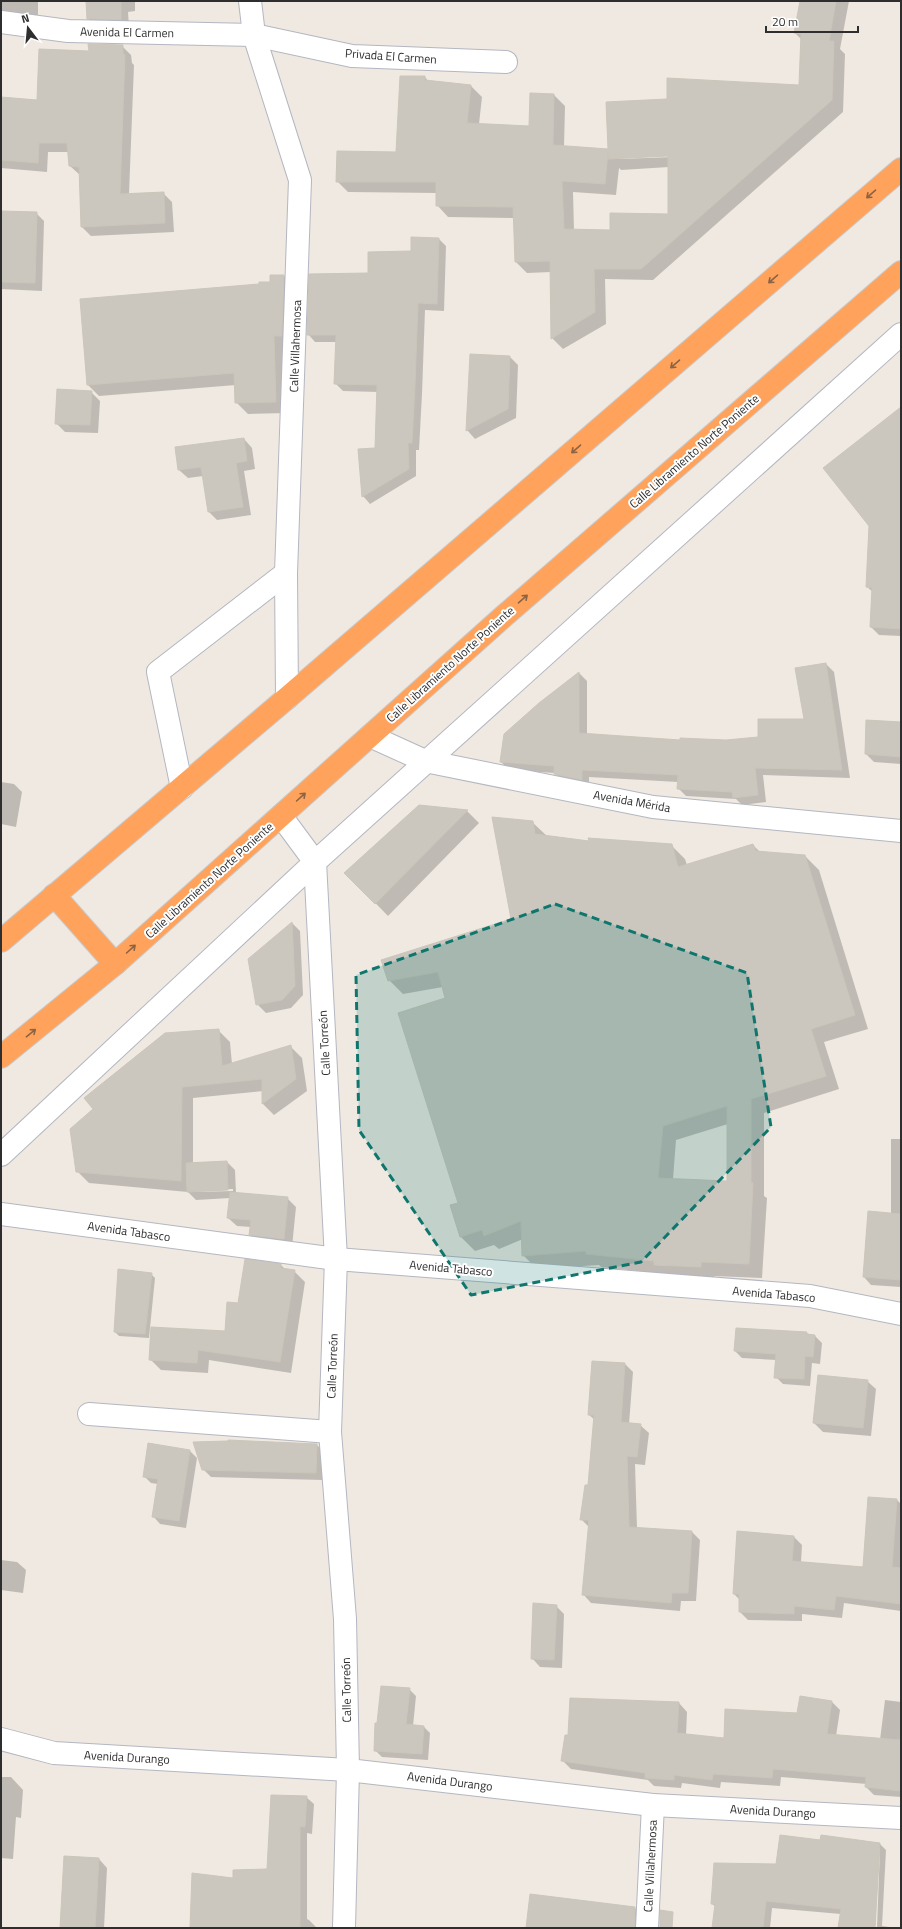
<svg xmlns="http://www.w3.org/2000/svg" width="902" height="1929" font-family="'Titillium Web',sans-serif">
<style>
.shadow{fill:#0003;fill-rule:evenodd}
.building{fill:#cbc7bf;stroke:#cbc5ba;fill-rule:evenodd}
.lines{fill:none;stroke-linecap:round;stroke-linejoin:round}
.minor-casing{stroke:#b4b7c1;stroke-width:24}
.highway-casing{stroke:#c9c9c9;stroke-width:24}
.minor{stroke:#fff;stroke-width:22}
.highway{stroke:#ffa35c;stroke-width:22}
.oneway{stroke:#8c6343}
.marked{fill:#0f766e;fill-opacity:0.2;stroke:#0f766e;stroke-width:3;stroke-dasharray:8 5;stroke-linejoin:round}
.labels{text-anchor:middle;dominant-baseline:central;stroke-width:4;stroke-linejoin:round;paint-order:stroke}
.street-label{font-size:12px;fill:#2e2e2e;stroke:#fff}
</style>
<rect width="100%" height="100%" fill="#efe9e1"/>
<g class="shadow">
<path d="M1 1H38V22L1 23Z"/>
<path d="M87 1H135V11L128 12 129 27H96L88 18Z"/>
<path d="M801 1H849L840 49 845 54 843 112 653 280 605 279 606 324 563 349 552 338 551 272 527 273 516 262 515 218 448 217 437 205V193L348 192 337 181 397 153 425 77 428 81 471 86 482 97 479 124 530 127 531 94 554 95 565 106 564 147 609 150 668 100 800 86 801 39 795 33ZM673 155V157L619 159V157ZM669 167V215L611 231 574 230 573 192 616 195 619 168 621 170Z"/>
<path d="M122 46 131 55 132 63 134 65 129 194 163 193 172 202 174 232 91 236 82 227 80 175 70 166 68 152H48L47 172 1 168V98L37 101 90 52Z"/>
<path d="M1 212 36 213 44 221 42 291 1 289Z"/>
<path d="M412 238 439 239 446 246 444 311 425 310 422 394 419 450H416V476L370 504 363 496 376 448 378 392 343 391 335 383 337 342H315L308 334 369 274 412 252Z"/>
<path d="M284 276 295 287 287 413 248 414 236 402V385L99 396 88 385Z"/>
<path d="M510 357 518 365 516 418 475 439 467 430Z"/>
<path d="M91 392 100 401 98 433 65 432 56 423Z"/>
<path d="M901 408V636L879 635 871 627 873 592 867 587Z"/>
<path d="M244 439 252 448 255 469 244 471 251 515 217 520 209 512 203 476 188 478 179 470Z"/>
<path d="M826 664 834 672 850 778 763 775 766 802 742 805 736 799 686 796 678 788V782L589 777V787L563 782 555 773 509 770 501 762 539 704 579 673 587 681V734L681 741H726L759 738 805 720Z"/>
<path d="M901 723V764L874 762 866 754Z"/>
<path d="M1 782 14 784 22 792 16 827 1 824Z"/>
<path d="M467 811 479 823 388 916 346 873Z"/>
<path d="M532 822 547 836 590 842 671 845 685 859 687 865 753 845 761 853 805 856 819 870 868 1029 824 1042 839 1089 764 1113V1196L767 1198 762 1278 714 1276V1280L669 1278 664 1274 601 1267 599 1265 537 1269 523 1255V1239L499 1249 494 1245 475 1251 461 1237 451 1206 459 1203 446 999 443 987 403 994 389 980 512 920ZM728 1124V1182L673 1179 676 1140Z"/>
<path d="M292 923 300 931 303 995 291 1008 266 1013 257 1004Z"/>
<path d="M218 1030 230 1042 232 1064 290 1046 302 1058 307 1091 274 1115 263 1104V1091L193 1098V1163L227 1162 235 1170 236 1193 287 1198 296 1207 292 1247 258 1243 250 1234 251 1227 237 1226 228 1218 230 1198 196 1200 188 1192 89 1183 77 1171ZM233 1189V1191L195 1192V1190Z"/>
<path d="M900 1125 901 1287 871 1285 864 1277 891 1214V1139H900Z"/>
<path d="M281 1265 286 1270 294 1271 305 1282 291 1373 209 1360 208 1373 161 1370 150 1359 226 1332 239 1304Z"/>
<path d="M151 1274 155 1278 149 1338 119 1336 115 1332Z"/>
<path d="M806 1333 815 1336 822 1343 820 1364 812 1363 810 1386 783 1384 776 1377 777 1360 742 1358 735 1351Z"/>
<path d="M625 1364 633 1372 629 1424 640 1425 649 1433 645 1465 635 1464 637 1528 692 1532 700 1540 696 1601H681L680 1611 591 1603 583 1594 589 1527 582 1520 589 1487 595 1420 589 1415Z"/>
<path d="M867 1381 876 1389 871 1436 823 1432 814 1423Z"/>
<path d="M317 1445 324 1452 323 1480 211 1477 203 1469Z"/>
<path d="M190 1451 197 1458 186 1528 160 1524 153 1516 158 1484 151 1483 144 1476Z"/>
<path d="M896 1499 901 1504V1611L844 1603 842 1618 802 1614V1621L748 1620 740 1612V1600L734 1594 738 1532 794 1537 802 1545 801 1562 864 1568Z"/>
<path d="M1 1560 17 1562 26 1570 23 1593 1 1590Z"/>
<path d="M556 1606 564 1614 562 1668 540 1667 532 1658Z"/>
<path d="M409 1689 416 1696 413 1726 424 1727 430 1733 428 1760 382 1757 375 1750 378 1724Z"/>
<path d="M801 1697 832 1702 840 1710 836 1736 880 1740 885 1700 901 1702V1797L874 1795 866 1787 867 1784 781 1777 780 1786 721 1782 720 1788 682 1783 681 1788 654 1786 648 1780 571 1769 562 1760 569 1736 570 1699 679 1703 687 1712 686 1735 724 1739 798 1714Z"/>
<path d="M1 1777H11L23 1790 21 1818 16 1817 13 1859 1 1858Z"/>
<path d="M306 1797 314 1804 312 1834 307 1833V1919L309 1920 317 1928H191L234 1879 268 1870Z"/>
<path d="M821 1841 879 1843 886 1850 882 1926 897 1928H877L880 1848H878L875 1928H839L841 1914 772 1908 770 1928H713L716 1907 712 1904Z"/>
<path d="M99 1859 107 1868 104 1928H61Z"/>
<path d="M531 1895 635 1908 646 1919 645 1928H527Z"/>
</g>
<g class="building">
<path d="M86 1H121V20L87 19Z"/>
<path d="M800 1H836L829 41H834L832 100 641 269H594L595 312 551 339 550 261 515 262 513 207 436 206V182H336L337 151 396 152 400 76H425V80L471 85 467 123 529 126 530 93 554 94 553 145 608 149 606 102 667 99V78L799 85 801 34 794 33ZM608 152V159L668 156V214L610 213V230L564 229 562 181 605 184Z"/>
<path d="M88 44 123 45V54L125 55 120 194 164 192 165 223 81 227 79 167 69 166 67 143H39L38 163 1 160V97L37 100 39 49 89 51Z"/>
<path d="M1 211 37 212 35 283 1 282Z"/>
<path d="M411 237 439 238 437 304 418 303 415 386 412 443H408L409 469 362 497 358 449 375 448 377 385 334 384 336 335H307L309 274 368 273V252L411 251Z"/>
<path d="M270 275H284L282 336H274L276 402 235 403 234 373 87 385 80 299 259 284V282H270Z"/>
<path d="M470 354 510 356 508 409 466 431Z"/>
<path d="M57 389 92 391 90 425 55 424Z"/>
<path d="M901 407V629L870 627 872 588 866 587 869 526 823 468Z"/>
<path d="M244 438 247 461 236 463 243 507 208 512 201 467 178 470 175 447Z"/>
<path d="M826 663 842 770 755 768 758 795 733 798 732 792 677 789 678 775 582 770V780L554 774V766L500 762 504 734 539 703 579 672V733L680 740V738L726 740 758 737V719H804L795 668Z"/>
<path d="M866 720 901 722V757L865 754Z"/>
<path d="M419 805 468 810 375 904 344 873Z"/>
<path d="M492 817 533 821 535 834 589 841 588 838 672 844 678 867 753 844 756 851 805 855 855 1015 811 1029 826 1076 751 1099V1183H753L749 1264 701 1262V1267L654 1265V1261L586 1254V1251L522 1256 521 1221 484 1236 482 1230 460 1237 450 1205 458 1203 398 1013 445 998 438 972 388 981 381 960 511 919ZM727 1106V1181L658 1178 663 1126Z"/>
<path d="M292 922 295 986 282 1000 256 1005 248 959Z"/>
<path d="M219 1029 222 1066 291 1045 296 1079 262 1104V1079L182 1087 181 1181 76 1172 70 1129 93 1109 84 1098 165 1033Z"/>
<path d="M227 1161 228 1190 187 1192 186 1163Z"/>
<path d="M230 1192 288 1197 284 1239 249 1235 251 1220 227 1218Z"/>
<path d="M868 1211 901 1214V1280L863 1277Z"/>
<path d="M245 1259 281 1264V1268L295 1270 280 1362 198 1350 197 1363 149 1360 151 1327 225 1331 227 1302 238 1303Z"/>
<path d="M118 1269 152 1273 145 1334 114 1332Z"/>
<path d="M736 1328 807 1332 806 1334 815 1335 813 1357 805 1356 804 1379 774 1378 776 1354 734 1351Z"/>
<path d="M592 1361 625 1363 621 1422 641 1424 637 1457 627 1456 629 1527 692 1531 688 1593H672L671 1603 582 1595 589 1520H580L585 1485H588L594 1415H588Z"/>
<path d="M818 1375 868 1380 863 1428 813 1423Z"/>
<path d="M228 1440 317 1444 316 1473 202 1470 193 1442 228 1441Z"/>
<path d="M148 1443 190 1450 179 1521 152 1517 158 1479 143 1477Z"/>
<path d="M868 1497 897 1499 892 1567 901 1568V1604L836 1596 834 1610 794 1606V1614L739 1612V1594H733L737 1531 794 1536 792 1561 863 1567Z"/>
<path d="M533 1603 557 1605 554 1660 531 1659Z"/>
<path d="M381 1686 410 1688 406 1724 424 1726 422 1754 374 1751 375 1723H377Z"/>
<path d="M800 1696 832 1701 827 1734 901 1740V1791L865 1787 866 1777 773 1769 772 1778 713 1774 712 1780 674 1775V1780L645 1778V1773L561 1761 565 1735H568L570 1698 679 1702 677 1733 724 1738 725 1709 797 1713Z"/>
<path d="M271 1795 307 1796 305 1827 300 1826V1928H190L192 1873 233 1878V1870L267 1869Z"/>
<path d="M780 1835 820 1840 821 1835 880 1843 875 1928H838L841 1909 766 1901 763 1928H712L715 1904H711L714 1863 776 1864Z"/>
<path d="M64 1856 99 1858 95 1928H60Z"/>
<path d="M530 1894 635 1907V1928H526Z"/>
<path d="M660 1910 673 1912 672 1928H660Z"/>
</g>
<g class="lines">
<defs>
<g id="minor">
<path d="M250 1 254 35 300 180 286 573 287 698"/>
<path d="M1 22 68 31 254 35 352 56 506 62"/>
<path d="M370 736 425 761 653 807 901 831"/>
<path d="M182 788 158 672 286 573"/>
<path d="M281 816 315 862 336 1259 330 1432 345 1619 348 1770 344 1928"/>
<path d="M1 1155 315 862 901 334"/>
<path d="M1 1214 336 1259 810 1296 901 1314"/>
<path d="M89 1414 330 1432"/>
<path d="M1 1739 54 1753 348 1770 653 1805 901 1818"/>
<path d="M647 1928 653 1805"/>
</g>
<g id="highway">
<path d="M54 895 115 964"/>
<path d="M1 941 287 698 901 169"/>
<path d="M1 1057 115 964 504 616 901 272"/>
</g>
</defs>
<use href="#minor" class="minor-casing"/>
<use href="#highway" class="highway-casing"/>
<use href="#minor" class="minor"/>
<use href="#highway" class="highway"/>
</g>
<defs><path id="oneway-shaft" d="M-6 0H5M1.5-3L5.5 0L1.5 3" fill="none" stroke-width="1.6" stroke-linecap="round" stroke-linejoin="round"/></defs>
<g class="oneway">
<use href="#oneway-shaft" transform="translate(871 194) rotate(139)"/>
<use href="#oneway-shaft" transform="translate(773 279) rotate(139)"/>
<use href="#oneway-shaft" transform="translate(675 364) rotate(139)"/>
<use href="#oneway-shaft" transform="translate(576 449) rotate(139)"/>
<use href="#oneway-shaft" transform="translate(523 599) rotate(-41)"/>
<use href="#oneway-shaft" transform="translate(301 797) rotate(-42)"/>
<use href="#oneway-shaft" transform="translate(131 949) rotate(-42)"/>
<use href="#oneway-shaft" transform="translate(31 1033) rotate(-39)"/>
</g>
<path class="marked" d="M555 904 747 973 771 1127 641 1262 471 1295 359 1130 356 975Z"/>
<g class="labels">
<g class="street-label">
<text transform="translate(127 32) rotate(1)">Avenida El Carmen</text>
<text transform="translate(391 56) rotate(4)">Privada El Carmen</text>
<text transform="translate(295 346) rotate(-88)">Calle Villahermosa</text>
<text transform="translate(694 451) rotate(-41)">Calle Libramiento Norte Poniente</text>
<text transform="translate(450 664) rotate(-42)">Calle Libramiento Norte Poniente</text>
<text transform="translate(632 801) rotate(10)">Avenida Mérida</text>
<text transform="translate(209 880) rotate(-42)">Calle Libramiento Norte Poniente</text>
<text transform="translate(324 1043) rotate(-93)">Calle Torreón</text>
<text transform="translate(129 1231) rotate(8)">Avenida Tabasco</text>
<text transform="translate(451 1268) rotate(5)">Avenida Tabasco</text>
<text transform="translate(774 1294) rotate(5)">Avenida Tabasco</text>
<text transform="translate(332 1366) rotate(-88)">Calle Torreón</text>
<text transform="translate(346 1690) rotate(-91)">Calle Torreón</text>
<text transform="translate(127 1757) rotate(3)">Avenida Durango</text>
<text transform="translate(450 1781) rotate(7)">Avenida Durango</text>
<text transform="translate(773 1811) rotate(3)">Avenida Durango</text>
<text transform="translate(650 1866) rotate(-87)">Calle Villahermosa</text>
</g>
</g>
<rect width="902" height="1929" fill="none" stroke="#2e2e2e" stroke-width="4"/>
<g transform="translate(28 28) rotate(344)" stroke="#ffffff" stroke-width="3" paint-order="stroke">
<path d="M0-3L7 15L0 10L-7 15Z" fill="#2e2e2e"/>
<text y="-6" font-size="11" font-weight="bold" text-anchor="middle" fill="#2e2e2e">N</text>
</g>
<path d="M766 26v6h92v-6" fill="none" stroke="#2e2e2e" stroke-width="2"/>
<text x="772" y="26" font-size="12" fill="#2e2e2e" stroke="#ffffff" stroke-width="3" paint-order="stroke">20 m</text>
</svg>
